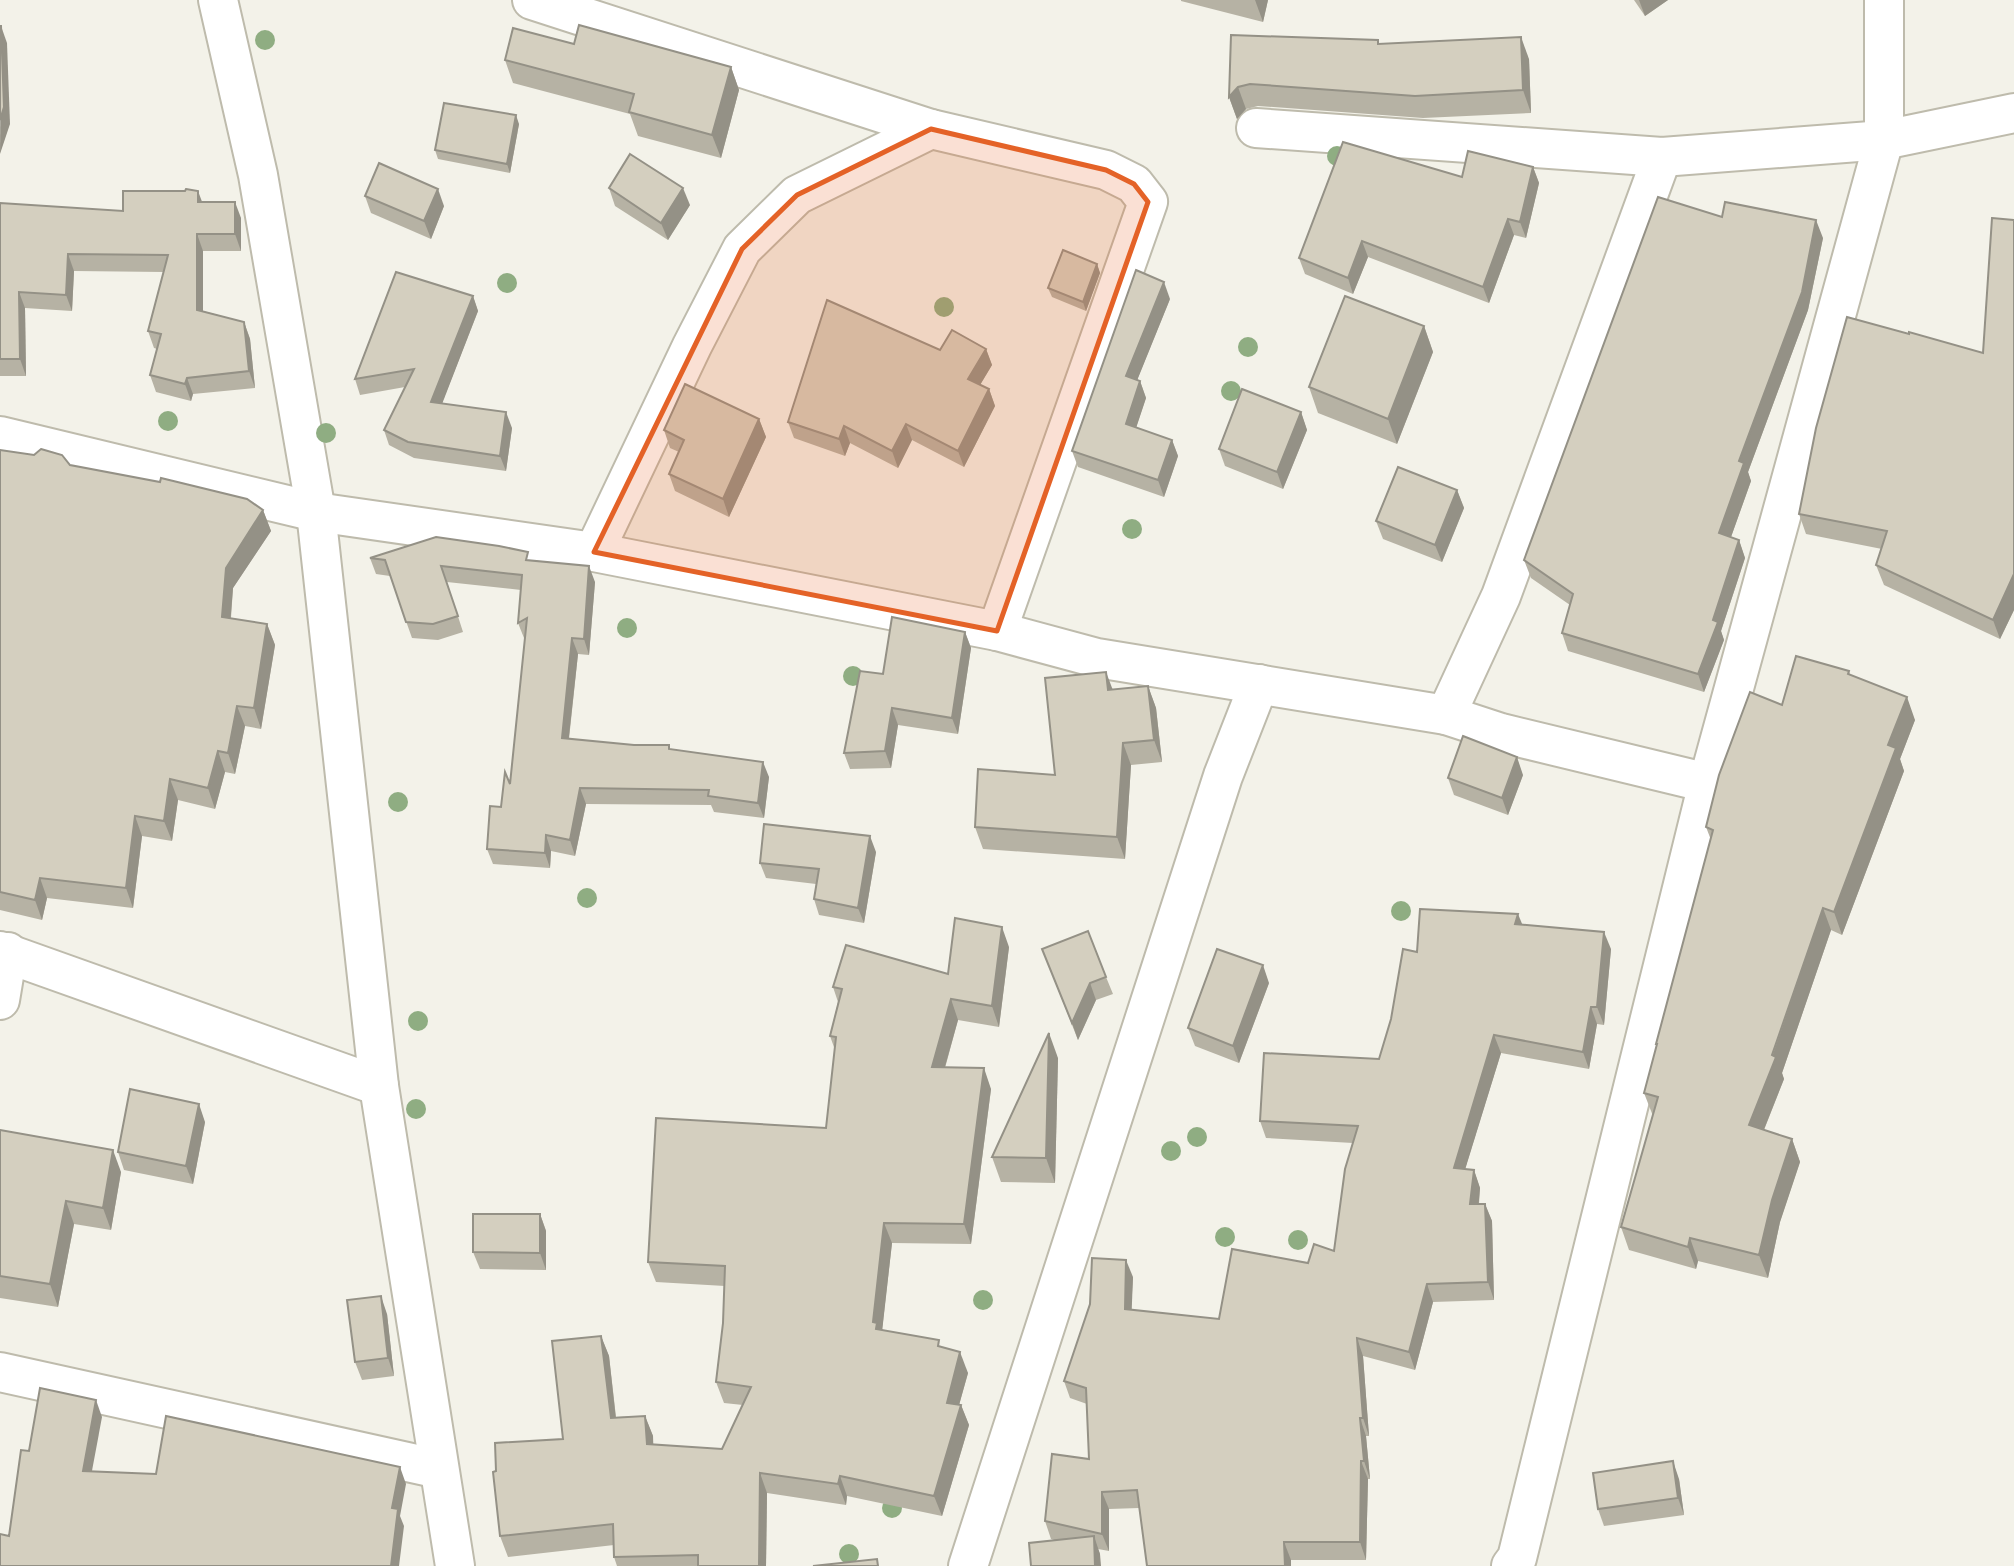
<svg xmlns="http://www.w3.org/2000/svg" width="2014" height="1566" font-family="'Fira Sans Condensed',sans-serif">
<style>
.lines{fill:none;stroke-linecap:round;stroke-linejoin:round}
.street-casing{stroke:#bebbac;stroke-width:42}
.street{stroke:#fff;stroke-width:38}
.tree{fill:#8fad82}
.wall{fill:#b6b2a4}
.shaded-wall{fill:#949186}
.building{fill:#d4cfbf;stroke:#949186;stroke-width:2}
.marked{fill:#e46227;fill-opacity:0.2;stroke:#e46227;stroke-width:5;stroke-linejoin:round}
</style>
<rect width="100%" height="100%" fill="#f3f2e9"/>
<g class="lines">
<defs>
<g id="street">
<path d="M218 0 258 175 316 512 379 1086 455 1566"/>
<path d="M532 0 931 129 1106 170 1134 184 1148 202 997 631"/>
<path d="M1256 128 1662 157 1884 140 2014 113"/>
<path d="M0 436 316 512 594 552 997 631 1097 658 1446 715 1501 596 1662 157"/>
<path d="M594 552 692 346 742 249 797 195 931 129"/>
<path d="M1446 715 1501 733 1708 783"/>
<path d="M0 951 379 1086"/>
<path d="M0 1000 8 952"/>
<path d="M0 1372 439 1469"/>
<path d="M968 1566 1223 776 1259 684"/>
<path d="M1511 1566 1517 1558 1708 783 1884 140V0"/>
</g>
</defs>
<use href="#street" class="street-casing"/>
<use href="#street" class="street"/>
</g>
<g class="tree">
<circle cx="265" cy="40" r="10"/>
<circle cx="1337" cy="156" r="10"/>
<circle cx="507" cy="283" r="10"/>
<circle cx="944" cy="307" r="10"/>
<circle cx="1248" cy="347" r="10"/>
<circle cx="1231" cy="391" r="10"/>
<circle cx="168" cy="421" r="10"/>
<circle cx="326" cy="433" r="10"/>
<circle cx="1132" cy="529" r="10"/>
<circle cx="627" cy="628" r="10"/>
<circle cx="853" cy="676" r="10"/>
<circle cx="398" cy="802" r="10"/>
<circle cx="587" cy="898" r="10"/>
<circle cx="1401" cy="911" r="10"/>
<circle cx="418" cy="1021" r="10"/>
<circle cx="416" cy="1109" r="10"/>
<circle cx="1197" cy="1137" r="10"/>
<circle cx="1171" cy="1151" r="10"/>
<circle cx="1225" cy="1237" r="10"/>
<circle cx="1298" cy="1240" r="10"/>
<circle cx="983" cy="1300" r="10"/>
<circle cx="892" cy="1508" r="10"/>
<circle cx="849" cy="1554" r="10"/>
</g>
<g class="wall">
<path d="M1181 0H1268L1263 22 1181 1Z"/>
<path d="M1634 0H1668L1645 16Z"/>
<path d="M1231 35 1380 44 1529 59 1531 113 1423 118 1258 106 1246 109 1237 119 1229 97Z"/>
<path d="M574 44 731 67 739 90 721 158 638 136 630 114 513 83 505 60Z"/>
<path d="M519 124 510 173 438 159 435 150Z"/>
<path d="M1533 167 1539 183 1526 238 1514 235 1489 303 1368 257 1353 294 1305 274 1299 258 1462 177Z"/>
<path d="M609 188 690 205 668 240 615 206Z"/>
<path d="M365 196 444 206 431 239 371 213Z"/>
<path d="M202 202 241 218V251H203V311L244 322 250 339 255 388 193 394 191 401 156 392 150 375 157 349 154 348 148 331 164 272 74 271 72 311 25 308 26 376H0V203L123 211Z"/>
<path d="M1722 217 1823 238 1808 310 1748 472 1751 481 1731 537 1739 540 1745 558 1721 631 1724 640 1704 692 1568 651 1562 633 1570 605 1531 578 1524 560Z"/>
<path d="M2014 220V610L2000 639 1884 585 1876 565 1882 549 1806 534 1799 514 1983 353Z"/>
<path d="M1097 264 1100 273 1086 311 1052 297 1048 288Z"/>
<path d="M473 296 478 311 442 403 512 428 506 471 414 458 389 445 384 430 405 387 360 395 355 379Z"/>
<path d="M1170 299 1137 380 1140 381 1146 398 1136 428 1172 440 1178 456 1164 497 1078 467 1072 451Z"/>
<path d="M1424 326 1433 352 1397 444 1318 413 1309 387Z"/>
<path d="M986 349 992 365 980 385 989 389 995 406 964 467 912 440 898 468 850 443 845 456 794 438 788 422Z"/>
<path d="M1301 412 1307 430 1283 489 1225 466 1219 449Z"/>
<path d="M759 419 766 437 729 517 675 491 669 474 679 452 670 448 664 430Z"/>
<path d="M0 450 70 465 263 510 271 531 233 588 231 618 267 624 275 645 261 729 245 726 235 774 225 772 215 809 178 800 172 841 142 836 133 908 47 898 42 920 0 910Z"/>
<path d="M1457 490 1464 508 1442 562 1383 539 1376 521Z"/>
<path d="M370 558 531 560 595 582 589 655 578 654 569 739 634 745H669L670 749 769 777 764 818 714 812 711 805 586 804 575 856 551 851 550 868 493 864 487 849 510 784 525 638H524L518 623 521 590 447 582 463 632 438 640 412 638 390 576 376 574Z"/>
<path d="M965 632 971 648 958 734 898 725 891 768 850 769 844 753 883 674Z"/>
<path d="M1849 671 1850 675 1915 720 1900 759 1904 771 1842 935 1831 930 1782 1073 1784 1079 1764 1130 1792 1139 1800 1162 1780 1222 1768 1278 1698 1261 1696 1269 1629 1250 1621 1227 1653 1116 1644 1093 1657 1046 1656 1044 1711 840 1706 827 1782 705Z"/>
<path d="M1148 686 1156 708 1162 762 1131 765 1125 859 983 849 975 827 1055 775 1113 690Z"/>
<path d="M1523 775 1508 815 1454 795 1448 778Z"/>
<path d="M876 852 864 923 819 915 814 899 816 884 766 878 760 863Z"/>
<path d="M1522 925 1611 949 1604 1025 1597 1024 1589 1069 1501 1053 1465 1169 1474 1170 1480 1188 1479 1204H1485L1492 1221 1494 1300 1433 1302 1415 1370 1363 1356 1369 1436H1366L1370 1479H1368L1366 1560H1291L1139 1508 1109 1509V1551L1098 1549 1100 1554 1051 1539 1045 1521 1089 1459 1087 1404 1070 1398 1064 1381 1133 1277 1131 1310 1219 1319 1308 1263 1334 1251 1353 1143 1266 1138 1260 1121 1379 1059 1417 952Z"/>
<path d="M1009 947 999 1027 958 1020 945 1068 991 1089 971 1244 892 1243 882 1330 942 1347 968 1373 959 1405H961L969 1425 942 1516 847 1496 846 1505 767 1493 766 1566H617L614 1557V1545L508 1557 500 1536 496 1471 563 1439 601 1336 609 1356 616 1417 645 1416 653 1436V1445L722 1449 743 1405 724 1403 716 1382 723 1323 725 1286 656 1282 648 1262 826 1128 835 1050 830 1036 838 1002 833 987 948 974Z"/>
<path d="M1042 949 1106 977 1113 994 1096 1000 1078 1040Z"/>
<path d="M1269 983 1239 1063 1195 1046 1188 1028Z"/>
<path d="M1058 1058 1055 1183 1001 1182 992 1157Z"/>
<path d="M205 1122 193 1184 124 1170 118 1152Z"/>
<path d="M0 1130 121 1172 111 1230 74 1224 58 1307 0 1298Z"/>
<path d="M540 1214 546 1231V1270L480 1269 473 1252Z"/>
<path d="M387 1314 394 1376 362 1380 355 1362Z"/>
<path d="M1679 1479 1684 1515 1604 1526 1598 1509Z"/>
</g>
<g class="shaded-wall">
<path d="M1255 0H1268L1263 22Z"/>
<path d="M1639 0H1668L1645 16Z"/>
<path d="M1 26 7 43 10 124 0 154Z"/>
<path d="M1521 37 1529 59 1531 113 1523 90Z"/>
<path d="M731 67 739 90 721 158 712 135Z"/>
<path d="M1238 87 1246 109 1237 119 1229 97Z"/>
<path d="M516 115 519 124 510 173 507 164Z"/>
<path d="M1533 167 1539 183 1526 238 1520 222Z"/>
<path d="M683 188 690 205 668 240 661 223Z"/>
<path d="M438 189 444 206 431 239 424 221Z"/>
<path d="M198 191 204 207 198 202Z"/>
<path d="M235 202 241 218V251L235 234Z"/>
<path d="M1508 219 1514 235 1489 303 1483 287Z"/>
<path d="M1816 220 1823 238 1808 310 1748 472 1751 481 1726 551 1719 533 1739 461Z"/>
<path d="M197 234 203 251V326L197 310Z"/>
<path d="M1362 241 1368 257 1353 294 1348 278Z"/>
<path d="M68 254 74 271 72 311 66 295Z"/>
<path d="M1097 264 1100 273 1086 311 1083 302Z"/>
<path d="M1164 282 1170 299 1132 393 1126 376Z"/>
<path d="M19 292 25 308 26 376 20 359Z"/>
<path d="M473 296 478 311 437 417 431 402Z"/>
<path d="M244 322 250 339 255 388 249 371Z"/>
<path d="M1424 326 1433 352 1397 444 1388 419Z"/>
<path d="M986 349 992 365 974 395 968 379Z"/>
<path d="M187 378 193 394 191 401 185 384Z"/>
<path d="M1140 381 1146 398 1132 440 1126 424Z"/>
<path d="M989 389 995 406 964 467 958 451Z"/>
<path d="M506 412 512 428 506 471 500 456Z"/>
<path d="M1301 412 1307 430 1283 489 1277 472Z"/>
<path d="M759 419 766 437 729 517 723 499Z"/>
<path d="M906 424 912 440 898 468 892 451Z"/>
<path d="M844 426 850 443 845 456 839 439Z"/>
<path d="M1172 440 1178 456 1164 497 1158 480Z"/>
<path d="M1457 490 1464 508 1442 562 1435 545Z"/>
<path d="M263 510 271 531 233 588 229 638 222 617 226 568Z"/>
<path d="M1739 540 1745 558 1721 631 1724 640 1704 692 1698 674 1713 620Z"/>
<path d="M589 566 595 582 589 655 584 639Z"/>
<path d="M2014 574V610L2000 639 1993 620Z"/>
<path d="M267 624 275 645 261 729 254 708Z"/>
<path d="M965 632 971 648 958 734 952 718Z"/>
<path d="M572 638 578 654 567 754 562 738Z"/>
<path d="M1106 672 1114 693 1108 690Z"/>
<path d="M1148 686 1156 708 1162 762 1154 740Z"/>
<path d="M1907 697 1915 720 1900 759 1904 771 1842 935 1834 912 1888 745Z"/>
<path d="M237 706 245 726 235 774 228 753Z"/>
<path d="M892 708 898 725 891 768 885 751Z"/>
<path d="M1123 743 1131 765 1125 859 1117 837Z"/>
<path d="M218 751 225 772 215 809 208 788Z"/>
<path d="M1517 757 1523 775 1508 815 1502 798Z"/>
<path d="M763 762 769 777 764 818 758 803Z"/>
<path d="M170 779 178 800 172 841 164 821Z"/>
<path d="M580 788 586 804 575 856 570 840Z"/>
<path d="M135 816 142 836 133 908 126 888Z"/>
<path d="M546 835 551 851 550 868 545 853Z"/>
<path d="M870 836 876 852 864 923 858 908Z"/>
<path d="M40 878 47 898 42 920 35 900Z"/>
<path d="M1823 908 1831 930 1782 1073 1784 1079 1757 1147 1749 1125Z"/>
<path d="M1518 914 1525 931 1515 924Z"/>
<path d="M1002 927 1009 947 999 1027 992 1006Z"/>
<path d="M1604 932 1611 949 1604 1025 1597 1007Z"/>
<path d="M1263 965 1269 983 1239 1063 1233 1046Z"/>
<path d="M1090 983 1096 1000 1078 1040 1072 1023Z"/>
<path d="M951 999 958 1020 939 1088 932 1067Z"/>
<path d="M1591 1007 1597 1024 1589 1069 1583 1052Z"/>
<path d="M1049 1033 1058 1058 1055 1183 1046 1158Z"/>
<path d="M1494 1035 1501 1053 1460 1186 1454 1168Z"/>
<path d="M984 1068 991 1089 971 1244 964 1224Z"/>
<path d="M199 1104 205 1122 193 1184 186 1166Z"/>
<path d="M1792 1139 1800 1162 1780 1222 1768 1278 1759 1255 1772 1200Z"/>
<path d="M113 1150 121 1172 111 1230 103 1208Z"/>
<path d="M1474 1170 1480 1188 1477 1222 1470 1204Z"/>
<path d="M66 1201 74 1224 58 1307 50 1284Z"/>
<path d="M1485 1204 1492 1221 1494 1300 1488 1282Z"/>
<path d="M540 1214 546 1231V1270L540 1253Z"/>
<path d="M884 1223 892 1243 881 1341 873 1322Z"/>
<path d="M1690 1238 1698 1261 1696 1269 1688 1247Z"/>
<path d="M1126 1260 1133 1277 1131 1327 1125 1309Z"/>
<path d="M1427 1284 1433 1302 1415 1370 1409 1352Z"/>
<path d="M381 1296 387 1314 394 1376 388 1358Z"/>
<path d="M601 1336 609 1356 618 1438 611 1418Z"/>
<path d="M1357 1338 1363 1356 1369 1436 1363 1418Z"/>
<path d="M960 1352 968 1373 954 1423 947 1403Z"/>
<path d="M96 1400 102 1417 89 1487 83 1471Z"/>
<path d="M961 1405 969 1425 942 1516 934 1496Z"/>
<path d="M645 1416 653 1436 654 1465 647 1444Z"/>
<path d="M1360 1418 1366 1436 1370 1479 1364 1461Z"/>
<path d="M1361 1461 1368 1479 1366 1560 1360 1542Z"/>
<path d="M1673 1461 1679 1479 1684 1515 1678 1498Z"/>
<path d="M400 1467 406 1484 400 1516 404 1526 399 1566H391L392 1508Z"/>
<path d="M760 1473 767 1493 766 1566H759Z"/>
<path d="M840 1476 847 1496 846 1505 838 1484Z"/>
<path d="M1102 1492 1109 1509V1551L1102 1534Z"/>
<path d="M1094 1536 1100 1554 1101 1566H1095Z"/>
<path d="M1284 1542 1291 1560V1566H1285Z"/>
</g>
<g class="building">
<path d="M579 25 731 67 712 135 629 112 634 94 505 60 513 28 574 44Z"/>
<path d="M0 26H1L4 107 0 120Z"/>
<path d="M1231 35 1378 40V44L1521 37 1523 90 1415 96 1250 84 1238 87 1229 97Z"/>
<path d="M444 103 516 115 507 164 435 150Z"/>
<path d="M1343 142 1462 177 1468 151 1533 167 1520 222 1508 219 1483 287 1362 241 1348 278 1299 258Z"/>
<path d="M630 154 683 188 661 223 609 188Z"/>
<path d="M379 163 438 189 424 221 365 196Z"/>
<path d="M186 189 198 191V202H235V234H197V310L244 322 249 371 187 378 185 384 150 375 161 334 148 331 168 255 68 254 66 295 19 292 20 359H0V203L123 211V191H185Z"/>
<path d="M1658 197 1722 217 1725 202 1816 220 1802 292 1739 461 1744 463 1719 533 1739 540 1713 620 1718 622 1698 674 1562 633 1573 594 1524 560Z"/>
<path d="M1992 218 2014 220V574L1993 620 1876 565 1887 531 1799 514 1816 428 1847 317 1909 334V332L1983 353Z"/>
<path d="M1063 250 1097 264 1083 302 1048 288Z"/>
<path d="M1136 270 1164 282 1126 376 1140 381 1126 424 1172 440 1158 480 1072 451Z"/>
<path d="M396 272 473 296 431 402 506 412 500 456 408 442 384 430 414 369 355 379Z"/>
<path d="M1345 296 1424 326 1388 419 1309 387Z"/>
<path d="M827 300 940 350 952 330 986 349 968 379 989 389 958 451 906 424 892 451 844 426 839 439 788 422Z"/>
<path d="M685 384 759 419 723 499 669 474 684 440 664 430Z"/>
<path d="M1242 389 1301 412 1277 472 1219 449Z"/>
<path d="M41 449 62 455 70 465 160 482 161 478 247 499 263 510 226 568 222 617 267 624 254 708 237 706 228 753 218 751 208 788 170 779 164 821 135 816 126 888 40 878 35 900 0 892V450L34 455Z"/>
<path d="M1398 467 1457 490 1435 545 1376 521Z"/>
<path d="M436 537 499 546 528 552 526 560 589 566 584 639 572 638 562 738 634 745H669V749L763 762 758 803 708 796 709 790 580 788 570 840 546 835 545 853 487 849 490 806 501 807 505 772 510 784 527 618 518 623 522 575 441 566 458 616 433 624 406 622 385 560 370 558Z"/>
<path d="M892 617 965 632 952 718 892 708 885 751 844 753 860 671 883 674Z"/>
<path d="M1796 656 1849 671 1848 674 1907 697 1888 745 1896 748 1834 912 1823 908 1772 1055 1776 1057 1749 1125 1792 1139 1772 1200 1759 1255 1690 1238 1688 1247 1621 1227 1658 1097 1644 1093 1657 1044H1656L1713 830 1706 827 1719 775 1750 692 1782 705Z"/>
<path d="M1106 672 1108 690 1148 686 1154 740 1123 743 1117 837 975 827 978 769 1055 775 1045 678Z"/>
<path d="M1463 736 1517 757 1502 798 1448 778Z"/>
<path d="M764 824 870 836 858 908 814 899 819 869 760 863Z"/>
<path d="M1420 909 1518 914 1515 924 1604 932 1597 1007H1591L1583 1052 1494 1035 1454 1168 1474 1170 1470 1204H1485L1488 1282 1427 1284 1409 1352 1357 1338 1363 1418H1360L1364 1461H1361L1360 1542H1284L1285 1566H1147L1137 1490 1102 1492V1534L1045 1521 1052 1454 1089 1459 1086 1388 1064 1381 1090 1304 1092 1258 1126 1260 1125 1309 1219 1319 1232 1249 1308 1263 1314 1244 1334 1251 1345 1169 1358 1126 1260 1121 1264 1053 1379 1059 1391 1019 1403 949 1417 952Z"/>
<path d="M955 918 1002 927 992 1006 951 999 932 1067 984 1068 964 1224 884 1223 873 1322 877 1323 876 1329 939 1340 938 1346 960 1352 947 1403 961 1405 934 1496 840 1476 838 1484 760 1473 759 1566H698V1555L614 1557 613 1524 500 1536 493 1472 496 1471 495 1443 563 1439 552 1341 601 1336 611 1418 645 1416 647 1444 722 1449 751 1387 716 1382 723 1323 725 1266 648 1262 656 1118 826 1128 836 1037 830 1036 842 989 833 987 846 945 948 974Z"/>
<path d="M1088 931 1106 977 1090 983 1072 1023 1042 949Z"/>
<path d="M1217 949 1263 965 1233 1046 1188 1028Z"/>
<path d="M1049 1033 1046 1158 992 1157Z"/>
<path d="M130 1089 199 1104 186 1166 118 1152Z"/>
<path d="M0 1130 113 1150 103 1208 66 1201 50 1284 0 1276Z"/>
<path d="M473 1214H540V1253L473 1252Z"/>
<path d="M381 1296 388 1358 355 1362 347 1300Z"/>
<path d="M40 1388 96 1400 83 1471 156 1474 166 1416 400 1467 392 1508 398 1509 391 1566H0V1534L9 1536 21 1450 29 1451Z"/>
<path d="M1673 1461 1678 1498 1598 1509 1593 1473Z"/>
<path d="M1094 1536 1095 1566H1031L1029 1543Z"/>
<path d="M877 1559 878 1566H813Z"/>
</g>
<path class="marked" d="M931 129 1106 170 1134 184 1148 202 997 631 594 552 742 249 797 195Z"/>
</svg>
